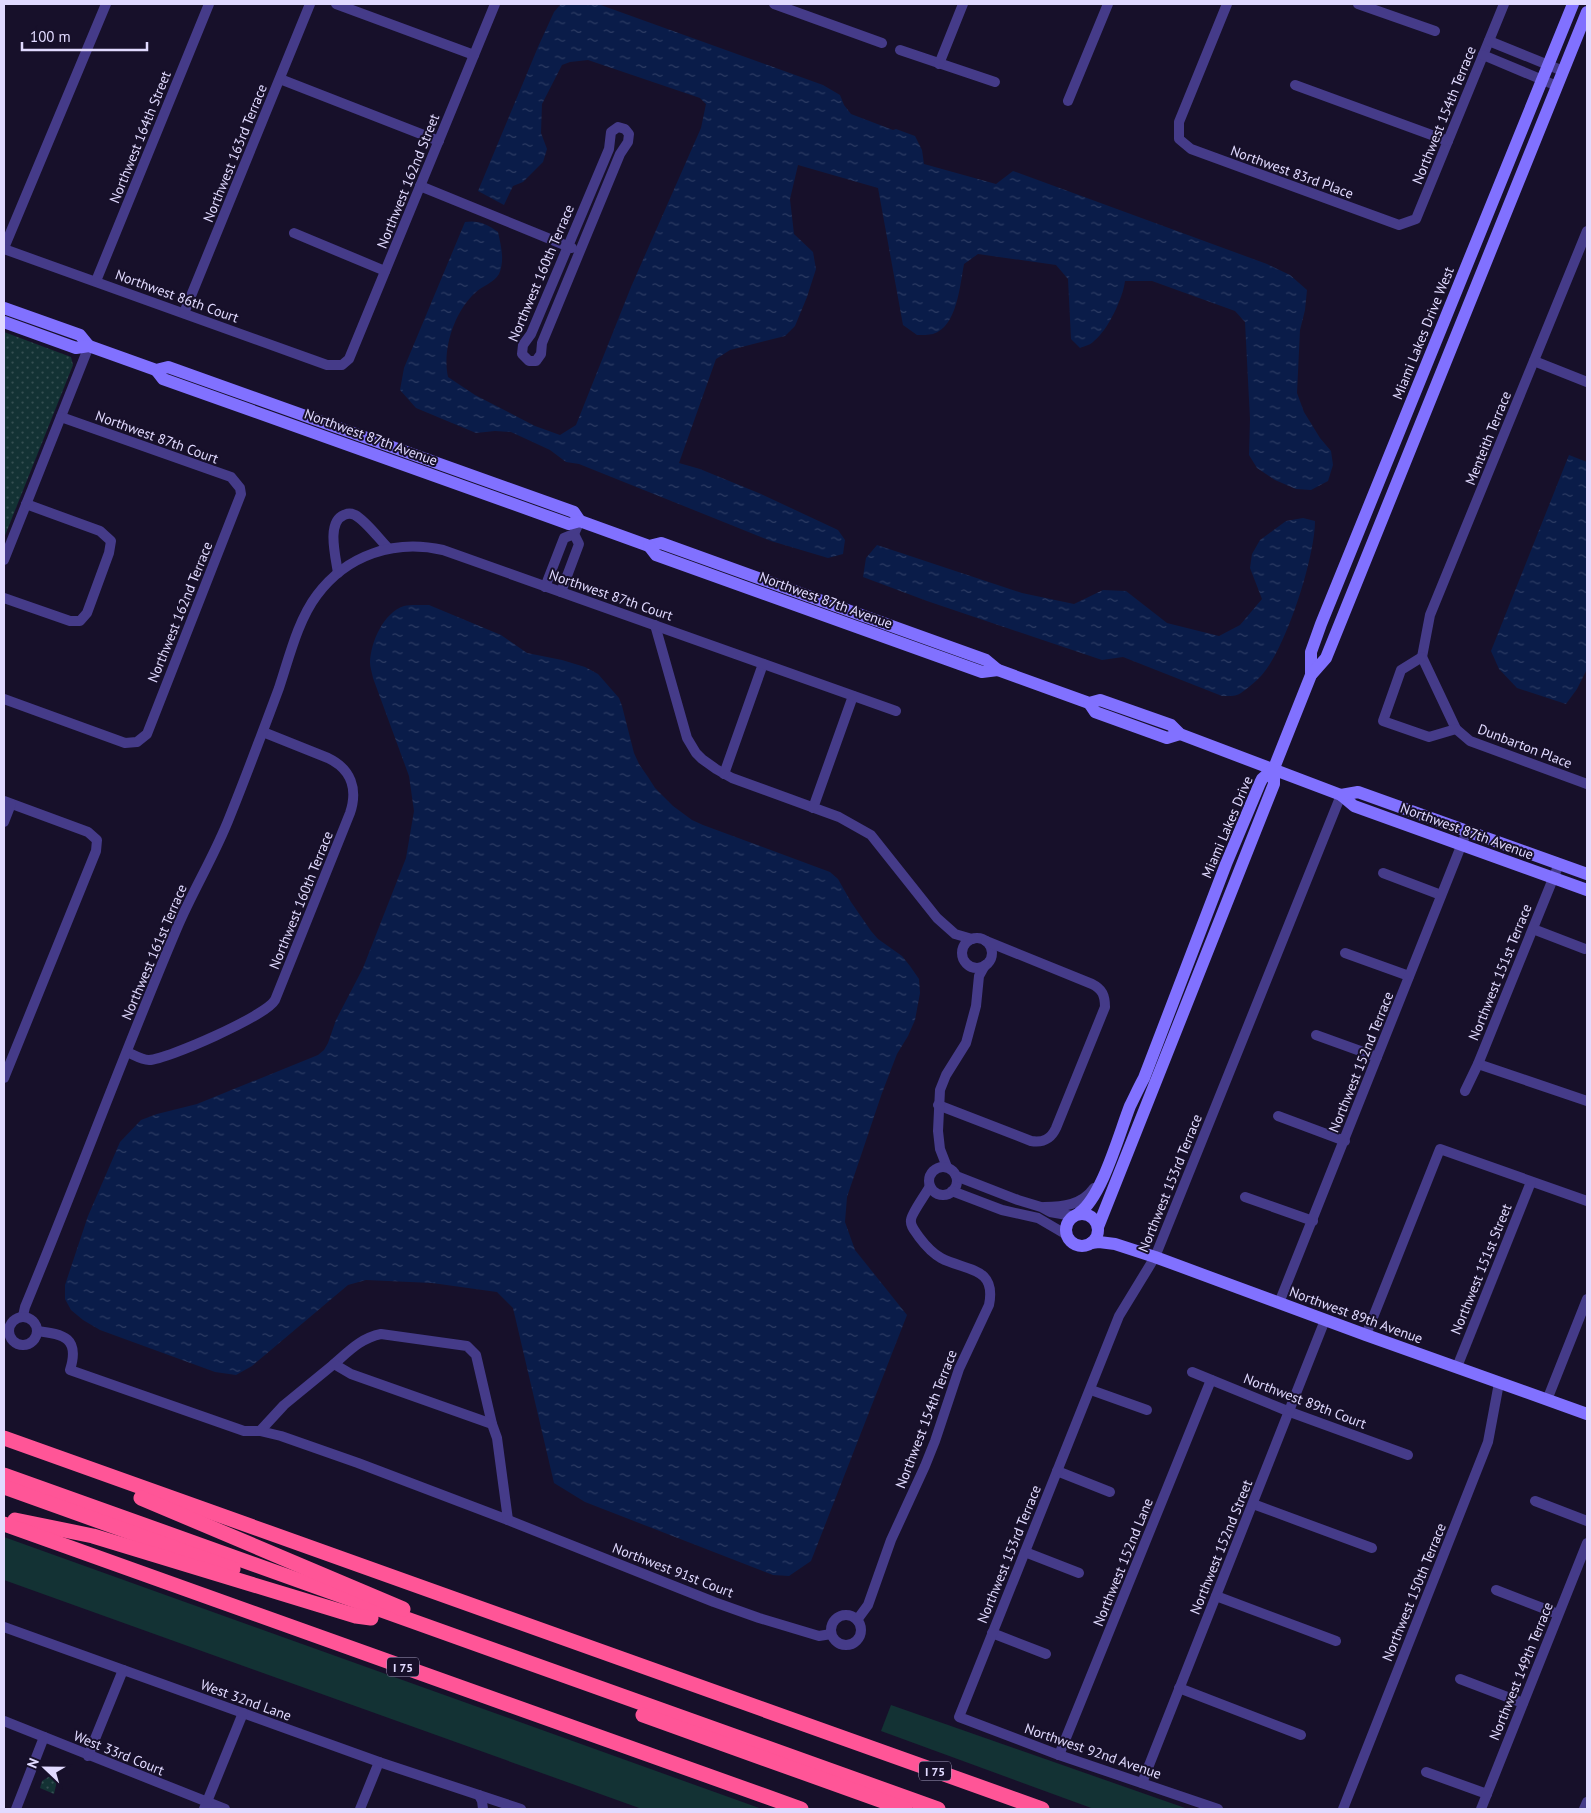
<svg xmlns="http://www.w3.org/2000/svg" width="1591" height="1813" font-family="'PT Sans',sans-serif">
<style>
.grass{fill:#133234}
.park{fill:url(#park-dots)}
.water{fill:url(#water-ripples)}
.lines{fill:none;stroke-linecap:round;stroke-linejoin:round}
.street{stroke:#453b89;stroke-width:10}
.secondary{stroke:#8171ff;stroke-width:12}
.highway{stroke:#ff5597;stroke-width:15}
.labels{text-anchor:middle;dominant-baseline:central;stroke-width:4;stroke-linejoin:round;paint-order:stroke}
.shield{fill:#17102a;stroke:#a49dbf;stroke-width:1}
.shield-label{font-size:12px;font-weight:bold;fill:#e1daff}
.street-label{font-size:14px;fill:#e1daff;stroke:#17102a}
</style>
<defs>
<pattern id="park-dots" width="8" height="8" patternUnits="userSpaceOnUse" patternTransform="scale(1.25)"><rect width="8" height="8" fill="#133234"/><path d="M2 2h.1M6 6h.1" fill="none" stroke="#354f52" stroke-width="1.8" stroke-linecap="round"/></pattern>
<pattern id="water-ripples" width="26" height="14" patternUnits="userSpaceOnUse" patternTransform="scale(1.25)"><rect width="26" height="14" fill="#0a1c49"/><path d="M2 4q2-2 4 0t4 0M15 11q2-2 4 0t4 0" fill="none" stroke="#2d3c64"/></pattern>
</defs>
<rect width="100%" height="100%" fill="#17102a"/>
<g class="grass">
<path d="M4 1537 762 1809H642L4 1580Z"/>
<path d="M891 1705 1188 1809H1094L881 1731Z"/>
</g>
<g class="park">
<path d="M4 332 71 357 73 365 4 538Z"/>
<path d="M50 1776 57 1781 54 1794 40 1788 42 1781Z"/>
</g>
<g class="water">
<path d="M561 4H598L823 85 840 95 844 105 851 114 893 130 896 129 915 136 922 150 924 164 996 184 1013 171 1267 264 1290 275 1307 290 1305 310 1300 330 1297 393 1304 412 1320 438 1331 451 1333 465 1328 481 1311 490 1296 489 1275 480 1257 468 1249 455 1250 419 1245 322 1235 311 1152 281H1125C1123 298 1108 330 1094 341 1091 345 1084 346 1080 348L1071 339 1068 279 1056 265 978 254 964 264C960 285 957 327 933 334 929 335 922 335 917 335L903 325 878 188 798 165 790 199 794 234 813 252 816 269 807 297 795 326 785 336 730 350 716 359 679 463 700 469 761 494 838 530 845 540 843 554 828 558 771 541 579 464 566 462 550 450 511 432 495 431 476 433 416 408 400 390 404 368 465 222C478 220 487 224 498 232 501 246 505 260 499 274 494 283 482 286 475 293 454 312 442 350 448 377L475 395 535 426 560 435 576 425 631 287 701 128 706 104 700 98 588 60 570 62 562 65 542 104 541 133 547 149 543 162 523 182 513 186 504 205 478 191 538 47 554 12Z"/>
<path d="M1569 455 1587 462V669L1577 689 1566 704 1517 688 1499 669 1491 651Z"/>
<path d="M1303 518 1315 521C1315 557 1286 649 1261 676 1255 682 1247 689 1241 693 1236 697 1228 696 1222 696L1123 657 1102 660 927 601 863 577 866 558 877 545 1022 593 1074 604 1103 590 1126 591 1167 623 1219 636 1240 625 1262 599 1250 568 1252 554 1260 540 1286 521Z"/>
<path d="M416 605H429L501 635 527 653 562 660 585 667 598 674 619 698 622 706 634 753 639 764 648 777 655 788 673 806 692 820 703 825 830 872 838 879 851 902 871 931 878 939 902 956 910 966 919 979 920 993 915 1020 908 1036 897 1054 882 1093 847 1197 845 1222 855 1250 907 1315 811 1561 789 1576 773 1575 585 1502 554 1483 513 1308 497 1292 432 1283 366 1280 348 1285 252 1366 236 1375 215 1372 100 1330 83 1320 71 1310 65 1299V1285L88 1216 120 1142 141 1120 157 1114 197 1104 318 1055 324 1050 328 1043 336 1020 363 968 406 858 414 811 409 776 373 678C372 673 370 667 370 662 371 642 383 613 404 606 407 605 412 605 416 605Z"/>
</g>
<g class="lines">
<g class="street">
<path d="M336 4 474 55"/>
<path d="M774 4 882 43"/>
<path d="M1227 4 1179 122V139L1191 149 1399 225 1416 219 1504 4"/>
<path d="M1358 4 1435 31"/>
<path d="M1489 41 1563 71"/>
<path d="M900 50 995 82"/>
<path d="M1483 55 1557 86"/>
<path d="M939 64 963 4"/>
<path d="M280 79 439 141"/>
<path d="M1295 85 1448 141"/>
<path d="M1068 101 1108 4"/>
<path d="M618 127 625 129 629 134 628 142 620 154 542 343 541 354 536 361H529L522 354 523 345 531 334 609 149 611 132Z"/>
<path d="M420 186 572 248"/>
<path d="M294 233 385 271"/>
<path d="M4 248 106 4"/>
<path d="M4 249 327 365H342L349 359 495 4"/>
<path d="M96 281 209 4"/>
<path d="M184 313 310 4"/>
<path d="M1534 361 1587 382"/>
<path d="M4 560 89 346"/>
<path d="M338 573C336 558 326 522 344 515 348 513 351 513 355 515 366 521 379 539 388 548"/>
<path d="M545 587 564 538 574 534 580 521"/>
<path d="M561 592 579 544 574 534"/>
<path d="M4 598 70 621H80L87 613 109 553 111 541 100 531 26 504"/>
<path d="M655 625 687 738 696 753 702 759 716 769 732 778 839 817 871 835 937 918 955 934 972 939"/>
<path d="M1422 657 1430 615 1587 231"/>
<path d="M1422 657 1456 729 1470 741 1587 784"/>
<path d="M1422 657 1401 670 1383 721 1429 737 1456 729"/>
<path d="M4 699 125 743 137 742 147 734 241 494 240 488 231 477 61 417"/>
<path d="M724 774 763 664"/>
<path d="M4 801 88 832 97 840 96 851 4 1078"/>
<path d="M813 808 853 696"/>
<path d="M4 822 11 804"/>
<path d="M1383 873 1441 895"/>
<path d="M1533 929 1585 949"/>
<circle cx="977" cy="953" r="15"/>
<path d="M1345 953 1409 976"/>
<path d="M1316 1035 1377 1057"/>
<path d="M127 1052C134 1055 142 1060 149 1060 168 1059 266 1016 275 1000L350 813C358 789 351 769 328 758L263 732"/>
<path d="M1478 1064 1587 1101"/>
<path d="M1465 1091 1478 1064 1559 864"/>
<path d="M938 1105 1031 1141C1043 1143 1051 1139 1056 1128L1105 1007C1105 995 1102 989 1092 984L986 941"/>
<path d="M1278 1116 1345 1141"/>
<path d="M947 1167 940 1149 938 1131 940 1090 946 1075 966 1043 976 1006 979 976 985 965"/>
<circle cx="943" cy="1181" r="14"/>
<path d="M956 1176 1018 1200 1041 1207 1050 1212 1073 1216"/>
<path d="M952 1191 1002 1210 1038 1218 1067 1235"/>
<path d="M1245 1197 1313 1221"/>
<path d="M1044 1207C1063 1207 1082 1205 1094 1188"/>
<path d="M1279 1303 1467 831"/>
<path d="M23 1316 25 1307C77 1181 124 1053 177 928 193 890 215 855 230 816 247 774 263 731 279 688 289 658 298 620 317 595 347 555 394 539 443 550L896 711"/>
<circle cx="23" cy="1331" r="14"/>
<path d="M37 1331C64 1334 80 1338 70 1370L244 1431H260L281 1436 358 1463 508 1520 714 1602 759 1618 819 1636 831 1634"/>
<path d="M1366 1335 1440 1149 1587 1201"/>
<path d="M334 1364C349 1351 361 1338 381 1334L467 1346 476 1355 492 1424"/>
<path d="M1457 1367 1531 1182"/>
<path d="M1192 1372 1290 1412 1408 1455"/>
<path d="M1091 1390 1147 1410"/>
<path d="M1547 1400 1587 1299"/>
<path d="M260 1431 284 1405 334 1364 351 1374 492 1424 497 1438 508 1520"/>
<path d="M1057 1471 1110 1492"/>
<path d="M1535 1501 1587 1521"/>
<path d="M1253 1504 1372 1548"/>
<path d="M1025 1552 1079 1573"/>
<path d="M1496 1590 1558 1614"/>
<path d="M1216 1596 1336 1641"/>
<circle cx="846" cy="1630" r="15"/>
<path d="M857 1620 868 1605 891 1540 925 1466 935 1441 959 1369 989 1305C997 1266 965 1271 941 1258 932 1253 925 1245 919 1237 915 1231 910 1226 911 1220 911 1214 926 1194 930 1186"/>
<path d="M4 1627 379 1762 521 1809"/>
<path d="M992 1633 1046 1654"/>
<path d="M1460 1679 1523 1703"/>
<path d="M1179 1688 1301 1735"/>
<path d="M4 1721 225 1809"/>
<path d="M1059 1755 1211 1380"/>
<path d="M88 1756 123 1670"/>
<path d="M1426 1772 1487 1794"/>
<path d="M1142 1783 1325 1320"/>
<path d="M479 1795 482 1801 483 1809"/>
<path d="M16 1809 44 1737"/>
<path d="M204 1809 243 1713"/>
<path d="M360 1809 379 1762"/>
<path d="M1218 1809 1059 1755 959 1717 1119 1316 1155 1257 1341 795"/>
<path d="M1343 1809 1488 1442 1499 1383"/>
<path d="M1481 1809 1587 1543"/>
<path d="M1584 1809 1587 1802"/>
</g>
<g class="secondary">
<path d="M4 308 80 335 89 346"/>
<path d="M4 322 76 348 89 346 156 370 168 367 574 512 580 521"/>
<path d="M156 370 163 379 569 524 580 521 649 546 661 543 986 660 998 670 1089 703 1100 700 1171 725 1180 734 1341 795 1354 806 1587 890"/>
<path d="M649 546 656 555 982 672 998 670"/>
<path d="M1311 675V652L1321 624 1573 4"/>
<path d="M1089 703 1095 712 1167 738 1180 734"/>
<path d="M1341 795 1358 792 1587 874"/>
<path d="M1079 1213C1102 1197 1119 1134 1130 1106 1135 1096 1139 1087 1144 1078L1226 864 1260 783 1262 779 1274 768"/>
<circle cx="1082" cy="1230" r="16"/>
<path d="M1098 1227 1274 784V768L1311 675 1326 658 1587 12"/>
<path d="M1091 1243 1099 1242 1115 1244 1155 1257 1366 1335 1587 1414"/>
</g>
<g class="highway">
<path d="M4 1438 1042 1809"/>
<path d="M4 1475 938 1809"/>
<path d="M4 1487 233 1569"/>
<path d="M141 1498 403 1609"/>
<path d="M15 1520 93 1536 356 1616 371 1618"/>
<path d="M4 1524 801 1809"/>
<path d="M643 1715 905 1809"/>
</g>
</g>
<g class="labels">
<g class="shield">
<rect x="387" y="1657.5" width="32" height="19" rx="4"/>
<rect x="919" y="1761.5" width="32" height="19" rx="4"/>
</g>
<g class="shield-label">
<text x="403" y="1667">I 75</text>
<text x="935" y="1771">I 75</text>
</g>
<g class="street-label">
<text transform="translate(1444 115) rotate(-68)">Northwest 154th Terrace</text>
<text transform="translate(140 137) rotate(-68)">Northwest 164th Street</text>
<text transform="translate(235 153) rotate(-68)">Northwest 163rd Terrace</text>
<text transform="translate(1292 172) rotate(20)">Northwest 83rd Place</text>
<text transform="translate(408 181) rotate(-68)">Northwest 162nd Street</text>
<text transform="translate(541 273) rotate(-67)">Northwest 160th Terrace</text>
<text transform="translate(177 296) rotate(20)">Northwest 86th Court</text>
<text transform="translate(1423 333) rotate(-68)">Miami Lakes Drive West</text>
<text transform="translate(157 437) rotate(20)">Northwest 87th Court</text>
<text transform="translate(371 437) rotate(20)">Northwest 87th Avenue</text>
<text transform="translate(1488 438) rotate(-68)">Menteith Terrace</text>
<text transform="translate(611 595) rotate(19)">Northwest 87th Court</text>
<text transform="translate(826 600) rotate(20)">Northwest 87th Avenue</text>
<text transform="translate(180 612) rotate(-68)">Northwest 162nd Terrace</text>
<text transform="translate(1525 746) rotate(21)">Dunbarton Place</text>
<text transform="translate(1227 827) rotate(-67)">Miami Lakes Drive</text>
<text transform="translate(1467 831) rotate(20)">Northwest 87th Avenue</text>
<text transform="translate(301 900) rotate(-68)">Northwest 160th Terrace</text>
<text transform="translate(154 952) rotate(-67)">Northwest 161st Terrace</text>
<text transform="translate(1500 972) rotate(-68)">Northwest 151st Terrace</text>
<text transform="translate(1361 1062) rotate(-68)">Northwest 152nd Terrace</text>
<text transform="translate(1170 1183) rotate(-68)">Northwest 153rd Terrace</text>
<text transform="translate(1481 1269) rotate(-68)">Northwest 151st Street</text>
<text transform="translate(1356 1315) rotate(20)">Northwest 89th Avenue</text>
<text transform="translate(1305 1401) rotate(21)">Northwest 89th Court</text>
<text transform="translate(926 1419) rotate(-69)">Northwest 154th Terrace</text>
<text transform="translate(1221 1547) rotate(-68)">Northwest 152nd Street</text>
<text transform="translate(1009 1554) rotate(-68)">Northwest 153rd Terrace</text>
<text transform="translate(1123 1562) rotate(-68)">Northwest 152nd Lane</text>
<text transform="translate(673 1570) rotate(21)">Northwest 91st Court</text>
<text transform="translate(1414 1592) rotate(-68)">Northwest 150th Terrace</text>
<text transform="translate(1521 1671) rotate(-68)">Northwest 149th Terrace</text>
<text transform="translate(246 1700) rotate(20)">West 32nd Lane</text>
<text transform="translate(1093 1751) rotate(19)">Northwest 92nd Avenue</text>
<text transform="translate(119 1753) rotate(22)">West 33rd Court</text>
</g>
</g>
<rect width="1591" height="1813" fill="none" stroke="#e1daff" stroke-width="10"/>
<g transform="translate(45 1768) rotate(292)" stroke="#17102a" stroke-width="4" paint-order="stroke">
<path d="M0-4L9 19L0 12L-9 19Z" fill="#e1daff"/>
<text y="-8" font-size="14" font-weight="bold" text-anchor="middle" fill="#e1daff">N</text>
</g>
<path d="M22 42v8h125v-8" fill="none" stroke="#e1daff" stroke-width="2.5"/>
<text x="30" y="42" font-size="15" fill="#e1daff" stroke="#17102a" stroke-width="4" paint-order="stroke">100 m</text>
</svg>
